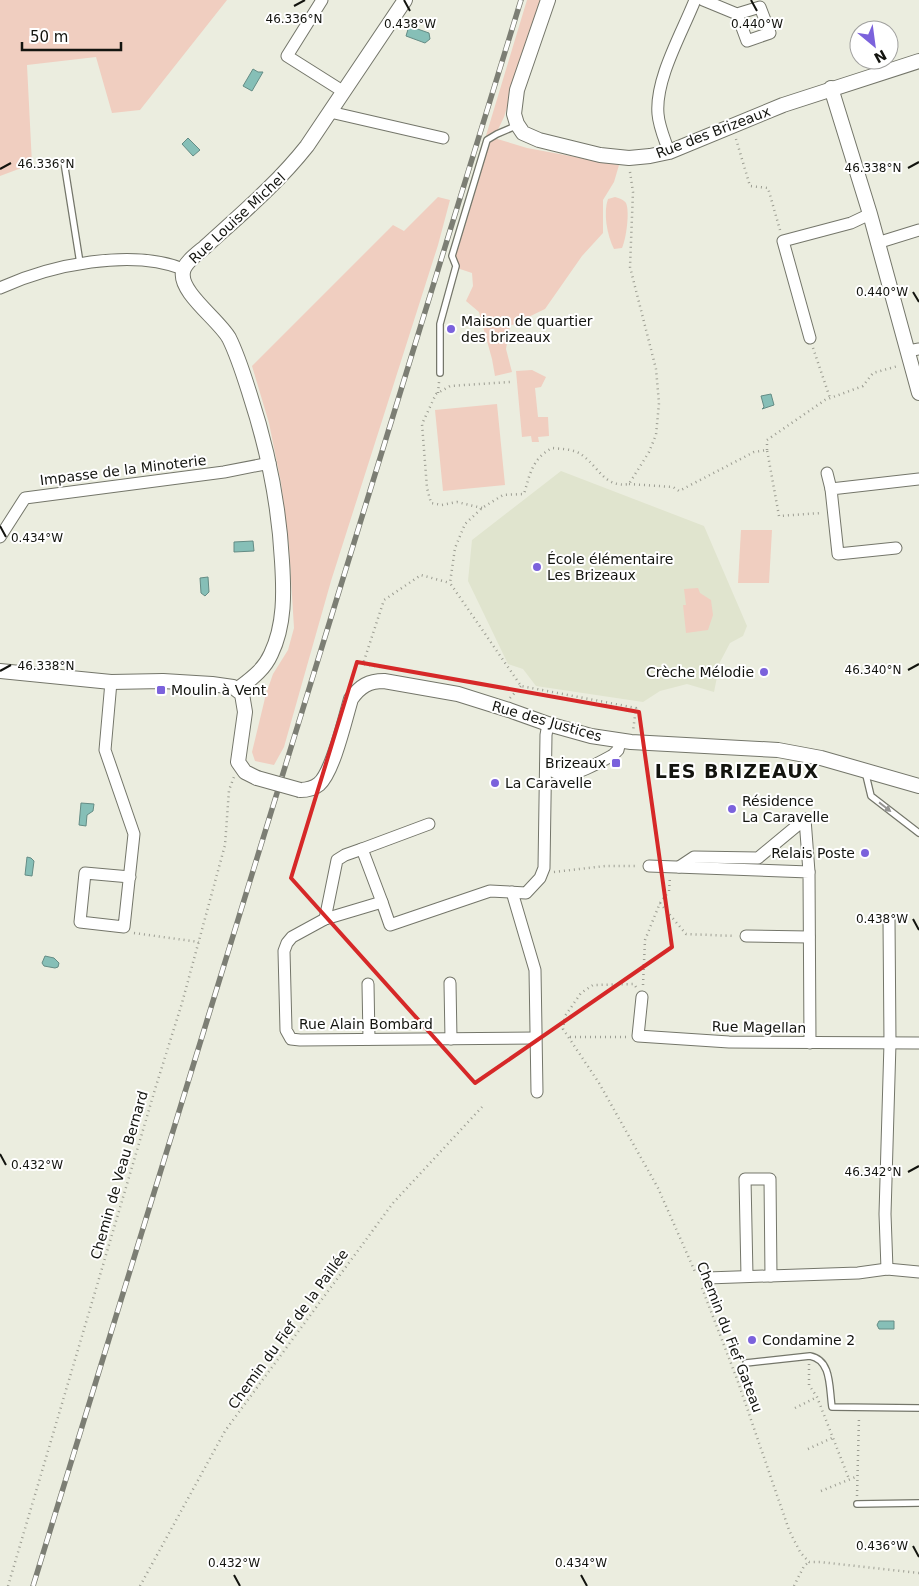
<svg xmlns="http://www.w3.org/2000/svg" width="919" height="1586" font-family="'DejaVu Sans',sans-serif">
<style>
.built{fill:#e0e4ce}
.green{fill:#f0cec0}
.water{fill:#86bfb7;stroke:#648c85}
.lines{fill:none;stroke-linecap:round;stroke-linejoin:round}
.service-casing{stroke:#74766a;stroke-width:8}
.minor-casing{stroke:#74766a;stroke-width:13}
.tertiary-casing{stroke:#74766a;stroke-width:16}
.path{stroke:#9c9d92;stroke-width:2.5;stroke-dasharray:1 4;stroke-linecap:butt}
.service{stroke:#fff;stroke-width:5.5}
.minor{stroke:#fff;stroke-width:11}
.tertiary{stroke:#fff;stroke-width:14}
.rail-casing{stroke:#7c7e74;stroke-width:5.5}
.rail{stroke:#fff;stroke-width:4;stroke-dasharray:11;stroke-linecap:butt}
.tertiary-bridge-casing{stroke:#74766a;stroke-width:16;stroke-linecap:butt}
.tertiary-bridge{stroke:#fff;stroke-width:14}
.oneway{fill:#959593}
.marked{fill:none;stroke:#d62828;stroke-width:4;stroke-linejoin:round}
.ticks{fill:none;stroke:#13140f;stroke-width:2}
.poi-dot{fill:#7b62dc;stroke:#fff;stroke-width:2}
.labels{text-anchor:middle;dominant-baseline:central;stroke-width:4;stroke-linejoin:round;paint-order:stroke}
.street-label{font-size:14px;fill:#13140f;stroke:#fff}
.poi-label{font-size:14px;fill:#13140f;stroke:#fff;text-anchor:start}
.district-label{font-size:19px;font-weight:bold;letter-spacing:1px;fill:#13140f;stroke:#fff}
.ticks-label{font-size:12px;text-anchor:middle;fill:#13140f;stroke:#fff;stroke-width:4;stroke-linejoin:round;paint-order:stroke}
</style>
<rect width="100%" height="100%" fill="#ebeddf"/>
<path class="built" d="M561 471 704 526 747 626 743 636 730 643 720 662 714 692 687 684 660 691 643 702 536 686 523 669 508 664 468 581 472 540Z"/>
<g class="green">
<path d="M0 0H227L140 110 112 113 96 57 27 65 32 164 0 176Z"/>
<path d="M527 0H541L504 117 494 138 527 148 619 165 614 182 603 200V233L582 256 545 309 510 326 506 349 512 372 495 376 492 359 479 312 466 301 473 286 472 273 454 267 449 258Z"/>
<path d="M438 197 450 200 438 245 331 581 284 747 274 765 255 761 252 752 266 694 273 674 288 650 294 628 289 546 281 483 269 423 252 366 393 225 404 231Z"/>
<path d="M615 197C619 198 624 200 626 203 630 212 626 239 622 248L614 249C607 235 603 213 608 199Z"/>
<path d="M532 370 546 377 541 387 535 388 538 417H548L549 436 538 437 539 442H532L531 436 522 437 516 371Z"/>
<path d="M497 404 505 485 443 491 435 410Z"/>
<path d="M741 530H772L769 583H738Z"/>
<path d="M698 588 700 593 711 600 713 615 708 630 686 633 683 605H686L684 589Z"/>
</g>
<g class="water">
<path d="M409 26 429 33 430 39 425 43 406 36Z"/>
<path d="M253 69 258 72H263L252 91 243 86Z"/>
<path d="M188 138 200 150 193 156 182 144Z"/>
<path d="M771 394 774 405 762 409 764 407 761 396Z"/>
<path d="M253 541 254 551 234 552V542Z"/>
<path d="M208 577 209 592 205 596 201 593 200 578Z"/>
<path d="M81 803 94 804 93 811 87 815 86 826 79 825Z"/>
<path d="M27 857 31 858 34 861 32 876 25 875Z"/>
<path d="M45 956 54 958 59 963 58 967 55 968 44 966 42 963Z"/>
<path d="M879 1321H894V1329H879L877 1325Z"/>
</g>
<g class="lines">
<defs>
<g id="service">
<path d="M64 162 80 263"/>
<path d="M440 373V324L456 266 452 256 487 140 497 134 518 125"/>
<path d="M865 771 871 796 919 833"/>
<path d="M746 1363 810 1356C832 1360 829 1388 832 1407L919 1408"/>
<path d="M857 1504 919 1503"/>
</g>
<g id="minor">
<path d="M322 0 287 56 344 92"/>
<path d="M703 0 737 14 760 7 770 33 747 41 737 14"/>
<path d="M330 112 443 138"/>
<path d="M669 152C665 140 659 127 658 114 655 79 682 33 695 0"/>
<path d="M877 243 919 230"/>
<path d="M0 288C50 265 131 248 183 269"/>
<path d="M810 338 783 241 851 223 870 214"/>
<path d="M908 351 919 349"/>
<path d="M827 473 831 489"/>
<path d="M0 537 25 498 224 472 270 463"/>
<path d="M896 548 838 554 831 489 919 479"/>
<path d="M111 682 105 750 134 834 124 927 80 922 85 873 130 877"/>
<path d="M546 764C550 769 555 774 562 775 574 777 602 761 613 755L618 750 620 741"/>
<path d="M649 866 809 872 810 1043"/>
<path d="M679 867 694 857 758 858 805 819 809 872"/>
<path d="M512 892 535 970 537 1092"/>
<path d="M382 902 362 849 429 824"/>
<path d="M325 919 337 860 345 855 362 849"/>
<path d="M746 936 809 937"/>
<path d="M450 983 451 1039"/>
<path d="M368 984 369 1039"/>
<path d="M642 997 638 1036 729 1042 919 1043"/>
<path d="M536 1038 300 1040 291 1039 286 1030 284 951 287 943 292 937 325 919 382 902 390 925 490 891 526 893 540 878 544 868 546 735 548 724"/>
<path d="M887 1269 885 1214 890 1043 889 920"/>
<path d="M747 1276 745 1179H770L771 1276"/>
<path d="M707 1278 858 1273 887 1269 919 1272"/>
</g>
<g id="tertiary">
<path d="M548 0 517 90 514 114 517 124 523 133 539 140 600 155 629 158 650 156 669 152 783 105 919 61"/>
<path d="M831 88 870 214 919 393"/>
<path d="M0 671 111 682 163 681 212 684 233 687 242 694 245 712 238 762 245 772 257 778"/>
<path d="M238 689C251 679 264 670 271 654 285 625 284 592 282 561 279 504 268 450 250 395 244 376 238 356 229 338 219 320 179 292 183 272 184 263 198 253 205 247 241 214 277 184 307 146L405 0"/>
<path d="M300 790C307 790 313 789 319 784 333 772 345 719 351 699 360 686 369 681 384 681L458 694 509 710 548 724 591 736 631 742 778 750 821 758 919 786"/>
</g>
</defs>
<use href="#service" class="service-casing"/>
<use href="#minor" class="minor-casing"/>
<use href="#tertiary" class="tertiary-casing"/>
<g class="path">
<path d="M736 139 750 186 768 188 780 230"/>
<path d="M630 172 633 192 630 267 656 369 659 403 656 435 649 452 629 484C604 488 599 467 582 455 575 449 561 449 552 448 532 459 530 474 524 494L503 495 482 508 465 524 455 548 450 583 521 686 636 708 633 731"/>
<path d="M813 348 830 398"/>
<path d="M438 393 439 382"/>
<path d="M767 450V440L825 400 863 386 873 373 898 366"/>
<path d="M629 484 673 487 679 491 754 452 767 450 779 516 821 513"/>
<path d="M482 508 457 502 442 505 431 503 427 488 422 424 436 394 450 386 510 382"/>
<path d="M380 667 363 664 384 600 421 575 450 583"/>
<path d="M510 698 521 686"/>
<path d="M554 872 605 866H638"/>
<path d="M660 903 669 891 670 877"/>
<path d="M134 933 199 942"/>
<path d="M643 985 645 940 660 903 686 934 735 936"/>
<path d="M636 987 634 984 593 985 581 993 565 1016 563 1029 599 1083 658 1188 696 1274"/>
<path d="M570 1037H626"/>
<path d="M702 1288 737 1379 789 1530 800 1552 809 1562H820L919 1573"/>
<path d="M809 1364V1385L817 1397 849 1479"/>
<path d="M795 1408 817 1397"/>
<path d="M808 1449 832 1438"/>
<path d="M821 1491 858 1476"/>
<path d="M857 1496 859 1417"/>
<path d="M8 1586 156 1086 182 1003 225 845 229 790 234 777"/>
<path d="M140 1586 225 1431 393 1203 482 1107"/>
<path d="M794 1586 804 1566 809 1562"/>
</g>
<use href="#service" class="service"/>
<use href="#minor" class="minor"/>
<use href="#tertiary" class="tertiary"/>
<defs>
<path id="rail" d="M33 1586 521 0"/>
</defs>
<use href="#rail" class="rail-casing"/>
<use href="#rail" class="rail"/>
<defs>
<path id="tertiary-bridge" d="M257 778 300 790"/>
</defs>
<use href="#tertiary-bridge" class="tertiary-bridge-casing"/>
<use href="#tertiary-bridge" class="tertiary-bridge"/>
</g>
<defs><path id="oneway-solid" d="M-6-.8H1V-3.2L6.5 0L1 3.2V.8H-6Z" transform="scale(1.25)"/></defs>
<use class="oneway" href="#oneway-solid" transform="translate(885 807) rotate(38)"/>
<path class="marked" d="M357 662 639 712 672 947 475 1083 291 878Z"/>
<path class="ticks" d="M404 0 410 11M751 0 757 11M294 6 305 0M908 168 919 162M0 169 11 163M913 292 919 302M0 526 6 537M908 670 919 664M0 671 11 665M913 919 919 930M0 1154 6 1165M908 1172 919 1166M913 1546 919 1557M234 1575 240 1586M581 1575 587 1586"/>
<g class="poi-dot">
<circle cx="451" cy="329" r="5"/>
<circle cx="537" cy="567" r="5"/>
<circle cx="764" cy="672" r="5"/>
<rect x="156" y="685" width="10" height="10" rx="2.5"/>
<rect x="611" y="758" width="10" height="10" rx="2.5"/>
<circle cx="495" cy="783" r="5"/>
<circle cx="732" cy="809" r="5"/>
<circle cx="865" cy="853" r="5"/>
<circle cx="752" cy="1340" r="5"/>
</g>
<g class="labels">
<g class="street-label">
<text transform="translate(713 132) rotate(-21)">Rue des Brizeaux</text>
<text transform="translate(237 218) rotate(-43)">Rue Louise Michel</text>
<text transform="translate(123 470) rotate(-7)">Impasse de la Minoterie</text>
<text transform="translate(547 721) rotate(16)">Rue des Justices</text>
<text x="366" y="1024">Rue Alain Bombard</text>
<text transform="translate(759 1027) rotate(1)">Rue Magellan</text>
<text transform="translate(119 1175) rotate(-74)">Chemin de Veau Bernard</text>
<text transform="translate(288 1329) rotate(-54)">Chemin du Fief de la Paillée</text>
<text transform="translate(730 1337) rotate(69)">Chemin du Fief Gateau</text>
</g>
<g class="poi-label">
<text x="461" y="321">Maison de quartier<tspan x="461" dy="16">des brizeaux</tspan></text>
<text x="547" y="559">École élémentaire<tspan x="547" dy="16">Les Brizeaux</tspan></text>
<text x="754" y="672" text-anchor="end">Crèche Mélodie</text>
<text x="171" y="690">Moulin à Vent</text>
<text x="606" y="763" text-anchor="end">Brizeaux</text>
<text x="505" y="783">La Caravelle</text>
<text x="742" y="801">Résidence<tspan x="742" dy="16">La Caravelle</tspan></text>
<text x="855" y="853" text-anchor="end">Relais Poste</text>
<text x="762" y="1340">Condamine 2</text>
</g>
<g class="district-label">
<text x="737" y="771">LES BRIZEAUX</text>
</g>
</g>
<g class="ticks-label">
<text x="294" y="23">46.336°N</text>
<text x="410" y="28">0.438°W</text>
<text x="757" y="28">0.440°W</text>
<text x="46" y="168">46.336°N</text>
<text x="873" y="172">46.338°N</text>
<text x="882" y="296">0.440°W</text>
<text x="37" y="542">0.434°W</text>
<text x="46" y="670">46.338°N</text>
<text x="873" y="674">46.340°N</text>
<text x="882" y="923">0.438°W</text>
<text x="37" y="1169">0.432°W</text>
<text x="873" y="1176">46.342°N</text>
<text x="882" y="1550">0.436°W</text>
<text x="234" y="1567">0.432°W</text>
<text x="581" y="1567">0.434°W</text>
</g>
<g transform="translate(874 45) rotate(151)"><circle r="24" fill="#ffffff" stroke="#a1a19f"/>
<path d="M0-4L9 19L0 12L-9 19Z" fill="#7b62dc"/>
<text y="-8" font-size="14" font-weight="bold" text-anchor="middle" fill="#13140f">N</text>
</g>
<path d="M22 42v8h99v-8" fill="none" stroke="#13140f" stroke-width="2.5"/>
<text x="30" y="42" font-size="15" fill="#13140f" stroke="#ffffff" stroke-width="4" paint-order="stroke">50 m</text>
</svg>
